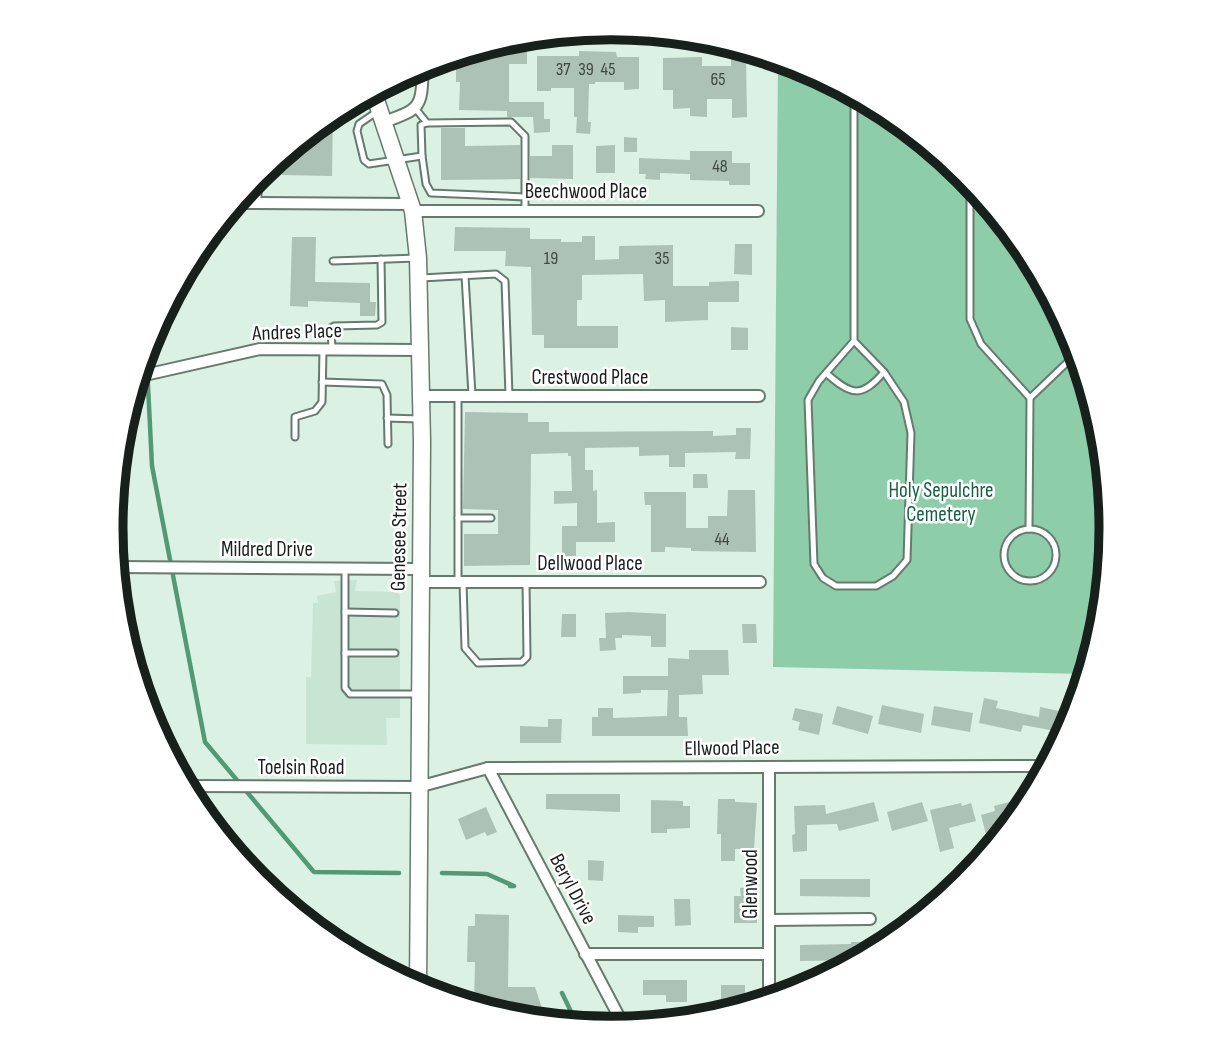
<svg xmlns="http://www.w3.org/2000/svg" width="1222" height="1057" font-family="'Sofia Sans Condensed',sans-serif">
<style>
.built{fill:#c8e5d4}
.green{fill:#8dcdaa}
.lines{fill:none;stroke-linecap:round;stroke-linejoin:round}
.stream{stroke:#519a75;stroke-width:4.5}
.building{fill:#adc2b6}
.lane-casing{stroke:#667a6e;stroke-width:9}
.street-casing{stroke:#667a6e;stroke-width:14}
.secondary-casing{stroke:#667a6e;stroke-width:19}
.lane{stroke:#fff;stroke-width:5}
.street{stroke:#fff;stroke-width:10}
.secondary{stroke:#fff;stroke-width:16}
.labels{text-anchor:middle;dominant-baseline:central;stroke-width:5;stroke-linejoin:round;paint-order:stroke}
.number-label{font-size:18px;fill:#3d4842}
.street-label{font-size:21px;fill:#18201c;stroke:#fff}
.park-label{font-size:21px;fill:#176241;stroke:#fff}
.rim{fill:none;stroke:#18201c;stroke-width:9}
</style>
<rect width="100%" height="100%" fill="#dbf1e4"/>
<path class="built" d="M357 580 355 591 396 592 400 595V718H386L387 745 306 744V677H311L313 603H318L317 596 336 592 334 581Z"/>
<path class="green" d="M778 59 803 66 889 113 965 175 1027 251 1074 337 1102 431 1111 529 1102 627 1087 674 773 667Z"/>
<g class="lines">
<g class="stream">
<path d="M146 346 152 466 205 742 314 872 399 873"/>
<path d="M442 873 487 874 514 886H510"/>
<path d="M562 993 578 1026"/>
<path d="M644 1024 647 1025"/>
</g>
</g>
<g class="building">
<path d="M478 48H527V64H509V102H544V119H550V132L534 133 533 117H507V111L459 110 460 82H456V66H463V53Z"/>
<path d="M579 51 616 52 617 57H639V89L624 90V82H595V84H589L588 122H591L590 134 576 133 577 117H574V88H551V91H537V56H579Z"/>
<path d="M702 57V66H731V57H746L747 117 732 118V99H707V117L690 116V108L673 109V90H663V58Z"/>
<path d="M333 113 332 176 282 175V154Z"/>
<path d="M441 128H465V146L520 145V179L441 180Z"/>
<path d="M624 137 637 138V152H624Z"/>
<path d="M552 145H573V179L530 178V156H552Z"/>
<path d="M615 145V173H596V146Z"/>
<path d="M690 151H732V163H750V185H729V181L690 180V174L660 173V180L645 179 646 174H639V158L690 160Z"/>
<path d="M455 227 530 228V239H561V242H582V236H595V260L619 259V246L673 245V286H709V282L739 281V302H708V320L665 322V300L644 301 643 274 582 275V300H577V326H618V348H544V335H532L531 267 505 266 506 251H454Z"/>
<path d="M292 237H316L315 282 370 283V302H376L375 316H360V303L308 301V307L290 306Z"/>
<path d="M735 244H752V275L734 274Z"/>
<path d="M731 327 748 328V350H731Z"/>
<path d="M465 412 528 413V422H549V432L713 431V436L736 435V428H751L750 459H735L736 452 685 453V467H669V455L639 456V447L585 448V470H593V491L597 490V523L615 522V542H576V556H562V526H577V503L554 504V491H572L571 456H568V453L531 454 530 565 464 566V534H498V510L463 509Z"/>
<path d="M693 474H707L708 488H693Z"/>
<path d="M728 490H755L756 552 691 551V548L665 547V552H651V505H645L644 492H686V528H708V516H727Z"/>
<path d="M629 612 666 614V647H651V636L622 635V638H615L616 650 600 651 599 638H606L605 613Z"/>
<path d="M562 614H576V637H561Z"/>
<path d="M742 624H756L757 643H743Z"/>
<path d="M689 650H728L729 675H702L703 694 679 695V717H687L688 736H592V717H598V708H613V718L667 716 668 690H641V693L623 694V676H668V658L689 659Z"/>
<path d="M984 698 998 701 996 708 1039 717 1040 707 1074 714 1073 721 1066 733 1023 725 1021 732 979 723Z"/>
<path d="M882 705 924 714 921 733 878 724Z"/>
<path d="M837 706 873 716 868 734 832 724Z"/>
<path d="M934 706 973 713 970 732 931 725Z"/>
<path d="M795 708 823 714 819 735 798 730 800 722 792 720Z"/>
<path d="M548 719H562L561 743H520V726L548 727Z"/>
<path d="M546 794H620V812L546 809Z"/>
<path d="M718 799H735V802L757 803 754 849H735V861H721V834H717Z"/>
<path d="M651 800 683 801V806H690V828L667 829V833H651Z"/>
<path d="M1013 801V804L1021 802 1024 811 1012 825 997 829 999 835 987 838 981 815 995 811 994 806Z"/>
<path d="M874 802 879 821 839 831 837 824 807 825V851L793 852 792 835 795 834 794 806 825 805 826 814Z"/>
<path d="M922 802 928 821 892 831 887 812Z"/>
<path d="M961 803 962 806 971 803 976 821 949 828 954 848 940 852 930 810Z"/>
<path d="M486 807 497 832 487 836 485 832 466 840 458 819Z"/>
<path d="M588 860 604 861 603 881 588 880Z"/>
<path d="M800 879H870V897L800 896Z"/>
<path d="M757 887V923H734V896H741L740 888Z"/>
<path d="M674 899H690L691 925 675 926Z"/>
<path d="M475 914 509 915 508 987H535L547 1023 513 1019 474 1007 475 962H467L468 926H475Z"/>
<path d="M618 915 654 916V927H638V933L618 932Z"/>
<path d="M851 942H873V953L861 960 800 961V945L851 944Z"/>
<path d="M643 980H687V1002H666V995H643Z"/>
<path d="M721 985H745V1008L721 1016Z"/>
</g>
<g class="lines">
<defs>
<g id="lane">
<path d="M854 94V341L819 381 808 400 814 564 823 578 836 586H876L893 576 907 560 911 433 904 402 884 372 854 341"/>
<path d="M415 108 427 123 511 122 525 136V211"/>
<path d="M378 111 359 124 357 131 364 160 369 164 422 156 426 184 431 193 525 197"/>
<path d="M422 156 421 125 427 123"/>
<path d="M258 174V203"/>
<path d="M970 180V319L981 344 1030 398 1078 352"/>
<path d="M333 261 417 258"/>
<path d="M465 276 472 395"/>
<path d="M421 278 496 274 505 281 509 395"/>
<path d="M332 350 331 328 334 326 377 325 382 322 381 259"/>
<path d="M826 373C851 395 861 399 884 372"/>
<path d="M322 382 382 384 387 395 388 444"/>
<path d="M458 396V582"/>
<path d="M387 418 419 419"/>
<path d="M295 437V417L315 411 322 402 323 350"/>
<path d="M458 518H491"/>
<path d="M1029 529 1030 398"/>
<circle cx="1030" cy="555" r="26"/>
<path d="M345 569V688L350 694H419"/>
<path d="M463 582 465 648 478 663 522 662 527 657 526 582"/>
<path d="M345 612 395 613"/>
<path d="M345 653H395"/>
</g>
<g id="street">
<path d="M384 122C424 108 421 106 423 65"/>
<path d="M234 203 411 204"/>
<path d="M413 211H758"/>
<path d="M136 377 260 349 420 350"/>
<path d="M421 396H759"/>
<path d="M114 567 420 569"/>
<path d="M420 582H760"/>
<path d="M769 767V1001"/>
<path d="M488 768 625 1028"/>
<path d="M184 786 418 787 488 768 1049 766"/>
<path d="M769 920 870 919"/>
<path d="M585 954H769"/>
</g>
<path id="secondary" d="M373 91 413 211 418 258 422 442 418 990"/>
</defs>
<use href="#lane" class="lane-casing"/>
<use href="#street" class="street-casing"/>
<use href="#secondary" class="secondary-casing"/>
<use href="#lane" class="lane"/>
<use href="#street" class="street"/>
<use href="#secondary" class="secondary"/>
</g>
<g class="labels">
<g class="number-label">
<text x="563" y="69">37</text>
<text x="586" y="69">39</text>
<text x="608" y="69">45</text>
<text x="718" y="79">65</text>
<text x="720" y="166">48</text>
<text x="551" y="258">19</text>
<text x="662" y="258">35</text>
<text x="722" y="539">44</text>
</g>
<g class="street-label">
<text x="586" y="191">Beechwood Place</text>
<text transform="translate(297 332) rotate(-2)">Andres Place</text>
<text x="590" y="377">Crestwood Place</text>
<text transform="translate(399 537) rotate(-89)">Genesee Street</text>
<text x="267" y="549">Mildred Drive</text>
<text x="590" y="563">Dellwood Place</text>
<text transform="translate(732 748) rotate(-1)">Ellwood Place</text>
<text x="301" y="767">Toelsin Road</text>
<text transform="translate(750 884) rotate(-90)">Glenwood</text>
<text transform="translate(573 889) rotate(62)">Beryl Drive</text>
</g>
<g class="park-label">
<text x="941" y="490">Holy Sepulchre<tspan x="941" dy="24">Cemetery</tspan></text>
</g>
</g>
<path d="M0 0H1222V1057H0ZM123 528a488 488 0 1 1 976 0a488 488 0 1 1-976 0Z" fill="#fff" fill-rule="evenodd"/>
<path class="rim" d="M123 528a488 488 0 1 1 976 0a488 488 0 1 1-976 0Z"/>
</svg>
